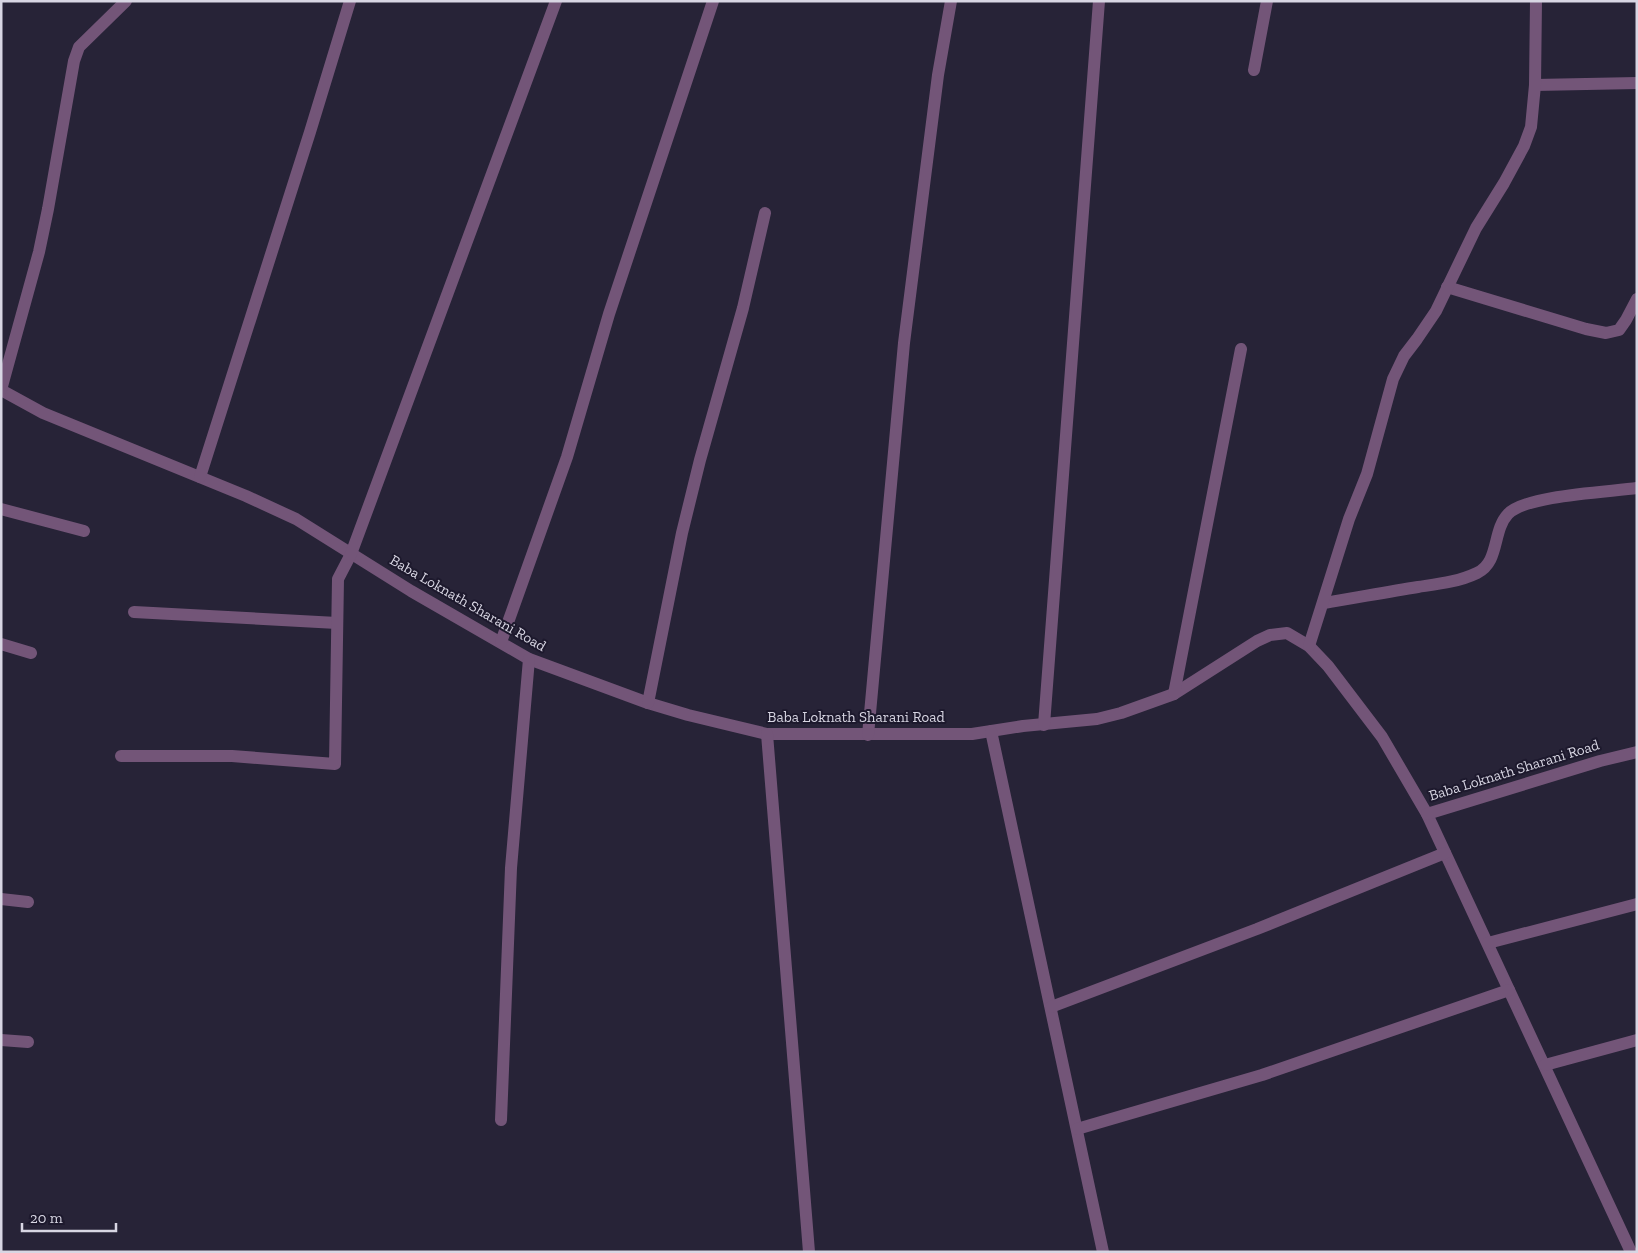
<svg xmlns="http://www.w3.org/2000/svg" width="1638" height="1253" font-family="'Zilla Slab',serif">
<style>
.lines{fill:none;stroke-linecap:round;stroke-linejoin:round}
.minor{stroke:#735578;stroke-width:12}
.labels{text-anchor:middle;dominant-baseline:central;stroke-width:4;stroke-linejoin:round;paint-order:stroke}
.street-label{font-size:15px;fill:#d8d6e3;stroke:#1d192d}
</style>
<rect width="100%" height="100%" fill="#272337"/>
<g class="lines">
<g class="minor">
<path d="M1254 70 1267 1"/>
<path d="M1535 85 1637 83"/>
<path d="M1447 287 1586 329 1606 333 1619 330 1626 320 1637 299"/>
<path d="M1 390 43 413 246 496 296 519 411 591 529 659 648 703 688 715 767 734H972L1023 726 1097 719 1121 713 1174 694 1257 641 1270 635 1287 633 1309 646 1328 666 1382 737 1427 814 1631 1252"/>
<path d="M1 390 39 252 48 209 74 61 79 47 126 1"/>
<path d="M200 477 310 132 350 1"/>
<path d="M1 509 84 531"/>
<path d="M1324 603C1355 598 1386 592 1418 587 1438 584 1458 582 1477 573 1500 562 1492 531 1508 514 1526 495 1609 492 1637 488"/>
<path d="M134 612 337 623"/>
<path d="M501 642 567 457 609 314 713 1"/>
<path d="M1 644 31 653"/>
<path d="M1309 646 1349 519 1367 474 1393 379 1404 356 1417 339 1436 311 1476 228 1504 183 1524 146 1531 127 1535 85 1536 1"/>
<path d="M1174 694 1241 349"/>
<path d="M648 703 682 533 700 460 743 308 765 213"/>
<path d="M1044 725 1099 1"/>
<path d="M991 731 1103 1252"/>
<path d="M767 734 809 1252"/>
<path d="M868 735 904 343 938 75 951 1"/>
<path d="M121 756H232L335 764 338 579 351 554 556 1"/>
<path d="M1427 814 1600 761 1637 752"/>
<path d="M1 899 28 902"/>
<path d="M1488 943 1637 904"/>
<path d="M1051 1007 1257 929 1445 853"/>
<path d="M1 1040 28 1042"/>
<path d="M1545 1065 1637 1040"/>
<path d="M501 1120 511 868 529 659"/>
<path d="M1077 1129 1262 1075 1509 990"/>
</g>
</g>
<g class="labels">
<g class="street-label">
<text transform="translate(468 603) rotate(30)">Baba Loknath Sharani Road</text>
<text x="856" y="717">Baba Loknath Sharani Road</text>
<text transform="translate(1514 770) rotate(-17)">Baba Loknath Sharani Road</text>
</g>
</g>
<rect width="1638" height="1253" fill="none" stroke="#d8d6e3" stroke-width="5"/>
<path d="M22 1223v8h94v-8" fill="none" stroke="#d8d6e3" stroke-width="2.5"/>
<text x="30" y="1223" font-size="15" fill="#d8d6e3" stroke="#1d192d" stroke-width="4" paint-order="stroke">20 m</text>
</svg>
